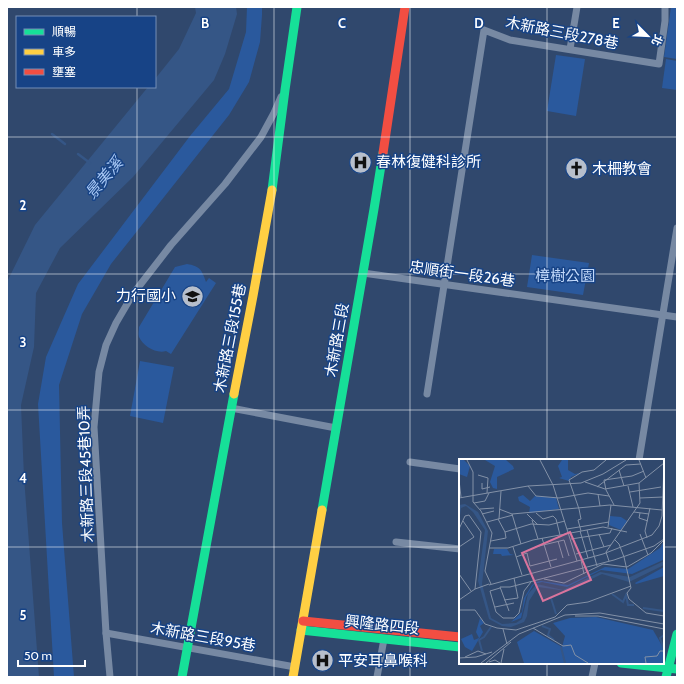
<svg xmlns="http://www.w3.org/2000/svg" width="684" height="684" font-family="Cabin,'Noto Sans TC',sans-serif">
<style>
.green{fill:#2a599d}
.water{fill:#355686}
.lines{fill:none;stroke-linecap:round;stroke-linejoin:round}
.stream{stroke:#355686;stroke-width:2.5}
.street{stroke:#7789a3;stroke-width:7}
.fast{stroke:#16e098;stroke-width:9}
.slow{stroke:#ffcf43;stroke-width:9}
.jam{stroke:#f24e42;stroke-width:9}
.grid{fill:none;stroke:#fff;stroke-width:1;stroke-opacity:0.55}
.labels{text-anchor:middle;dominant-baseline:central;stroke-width:3;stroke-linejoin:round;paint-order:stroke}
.street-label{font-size:15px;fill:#fff;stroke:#174386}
.poi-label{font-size:15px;fill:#fff;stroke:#174386;text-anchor:start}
.park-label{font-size:15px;fill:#c2d9fa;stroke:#174386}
.water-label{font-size:16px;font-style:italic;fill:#a8c8f5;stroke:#174386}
.inset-river{fill:none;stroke:#355686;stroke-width:2}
.inset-road{fill:none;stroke:#8391a7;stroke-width:1}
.view{fill:#da749d;fill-opacity:0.15;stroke:#da749d;stroke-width:2}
.inset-edge{fill:none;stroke:#fff;stroke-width:2}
.grid-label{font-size:13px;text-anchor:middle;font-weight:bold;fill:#fff;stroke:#174386;stroke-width:3;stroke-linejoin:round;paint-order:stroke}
</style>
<rect width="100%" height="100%" fill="#30486d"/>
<g class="green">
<path d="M247 7H262V15L260 42 249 82 229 115 111 264 82 314 59 385 62 523 74 677H54L38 404 46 357 78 284 190 136 229 89 246 32Z"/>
<path d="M671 7H677V59L664 57Z"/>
<path d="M556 55 585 59 576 116 547 111Z"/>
<path d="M666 59 677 61V90L662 88Z"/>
<path d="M532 255 589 263 583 295 527 287Z"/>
<path d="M187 264C200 266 202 270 206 282L209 278 216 283 171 354 166 351C156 354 143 346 139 337 138 334 139 330 139 327L175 267Z"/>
<path d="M140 361 174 367 163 423 130 416Z"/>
</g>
<path class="water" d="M195 7H236L237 14 225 54 214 80 133 177 60 248 36 293 34 347 21 405 24 477 39 677H7V282L35 225 148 87H155V79L179 49 196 13Z"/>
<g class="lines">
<g class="stream">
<path d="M52 134 65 144"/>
<path d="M78 154 90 163"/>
</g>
<g class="street">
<path d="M570 49 577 7"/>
<path d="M363 273 677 317"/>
<path d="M427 394 484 30 510 40 659 64 665 21V7"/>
<path d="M231 408 336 428"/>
<path d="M639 460 677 228"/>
<path d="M410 462 460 469"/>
<path d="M396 542 460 549"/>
<path d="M106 633 295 667"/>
<path d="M110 677 106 633 94 427 99 372 106 345 116 323 133 294 171 245 225 184 261 137 274 113 281 97"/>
<path d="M377 677 384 639"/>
<path d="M592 677 595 663"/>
</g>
<g class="fast">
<path d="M272 190 285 90 297 7"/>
<path d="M322 510 374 209 383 153"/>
<path d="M301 630 460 647"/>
<path d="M621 663 677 669"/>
<path d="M182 677 234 394"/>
<path d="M666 677 677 634"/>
</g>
<g class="slow">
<path d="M234 394 253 296 272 190"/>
<path d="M293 677 322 510"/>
</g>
<g class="jam">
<path d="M383 153 405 7"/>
<path d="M303 621 460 637"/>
</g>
</g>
<path class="grid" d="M137 7V17M274 7V677M410 7V677M547 7V460M137 87V677M7 137H677M7 274H677M7 410H677M7 547H460M663 547H677M547 663V677"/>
<defs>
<symbol id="hospital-disc" viewBox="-11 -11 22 22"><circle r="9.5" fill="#b7bfcc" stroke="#174386"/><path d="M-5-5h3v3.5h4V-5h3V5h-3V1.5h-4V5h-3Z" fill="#111"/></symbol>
<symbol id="church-disc" viewBox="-11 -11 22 22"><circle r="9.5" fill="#b7bfcc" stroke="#174386"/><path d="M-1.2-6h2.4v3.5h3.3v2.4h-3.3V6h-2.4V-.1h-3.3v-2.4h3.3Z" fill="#111"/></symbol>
<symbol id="school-disc" viewBox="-11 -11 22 22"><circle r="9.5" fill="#b7bfcc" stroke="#174386"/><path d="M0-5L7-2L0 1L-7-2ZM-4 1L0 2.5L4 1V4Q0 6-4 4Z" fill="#111"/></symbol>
</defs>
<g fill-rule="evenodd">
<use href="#hospital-disc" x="348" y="150" width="25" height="25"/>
<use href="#church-disc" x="564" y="156" width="25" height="25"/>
<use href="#school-disc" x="180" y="284" width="25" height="25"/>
<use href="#hospital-disc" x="310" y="648" width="25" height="25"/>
</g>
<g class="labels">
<g class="street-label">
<text transform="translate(562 33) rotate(11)">木新路三段278巷</text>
<text transform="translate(462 274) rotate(8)">忠順街一段26巷</text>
<text transform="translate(230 338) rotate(-79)">木新路三段155巷</text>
<text transform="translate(337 340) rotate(-80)">木新路三段</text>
<text transform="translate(86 474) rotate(-92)">木新路三段45巷10弄</text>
<text transform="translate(382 625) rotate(6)">興隆路四段</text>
<text transform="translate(203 637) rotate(10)">木新路三段95巷</text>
</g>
<g class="poi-label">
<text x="376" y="162">春林復健科診所</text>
<text x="592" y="169">木柵教會</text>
<text x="176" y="296" text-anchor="end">力行國小</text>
<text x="338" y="661">平安耳鼻喉科</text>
</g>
<g class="park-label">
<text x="565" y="276">樟樹公園</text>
</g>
<g class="water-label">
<text transform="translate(104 178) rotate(-50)">景美溪</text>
</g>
</g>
<g transform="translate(459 459)">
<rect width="205" height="205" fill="#30486d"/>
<path d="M0 1H5L11 7 8 18 0 15ZM26 1H47L54 7 55 10 38 18V30L34 29 31 23 36 7ZM103 1H109V11L116 15 121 14 112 18 110 22 100 19 103 18 99 7ZM64 36 71 42 76 37 97 39 100 50 70 54 71 48 60 42 59 38ZM151 57 162 58 168 62 162 71 150 66ZM205 82 204 101 173 115 142 111 108 128 83 123 75 125 67 138 62 159 52 163 63 153 65 139 73 126 77 123 82 122 109 126 146 108 169 110 201 89ZM35 90H48L51 95 55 96 43 97 42 95H34ZM205 108V117L177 125 176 124ZM137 158 194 171 205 190V204H65L58 183 75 172 103 188 106 177 94 164 111 159ZM21 159 25 164 21 167 24 173 13 192 6 188 2 180 13 175 15 181 20 179 17 173Z" fill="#2a599d"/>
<path d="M6 45 19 53 29 72 23 125 32 159 43 165 57 164 63 160 69 135 78 125 104 131 141 113 171 118 205 102V106L170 123 143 115 108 132 79 128 70 142 68 157 65 163 52 168 43 167 30 160 19 122 26 71 14 53 7 47 2 49 0 64V46Z" fill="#355686"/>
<path class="inset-river" d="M153 135 164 143 167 136 169 146H175M92 139 97 155M184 149 205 152M83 167 91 170 89 176 95 181M102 188 106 204M205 191 201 179 205 176M23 192 20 181 25 178 32 168"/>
<path class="inset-road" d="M8 1 14 13V43L22 52 33 74 26 112 32 125M81 1 94 26 118 102M180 1 187 19M160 11 165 27M19 16 29 19 28 34M0 21 2 38M126 23 146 30 180 24 205 4M23 24V30L31 28M69 27 77 37 100 39 129 34 150 37M169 27 174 48M138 28 167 6 182 5M171 33 202 28M139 35 141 47M0 39 69 27 122 24 144 15 167 1M181 39 204 38M15 44 26 42 30 34M155 46 147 31 145 21 173 17 185 12M21 50 35 49M40 50 53 55 151 46 203 51M175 53 190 55M77 54 84 60 94 57M181 54 180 59 189 62M23 55 35 52M53 55 62 85M68 55 79 66M94 57 97 60 101 76M39 60 46 73 72 65 90 66 106 62M40 60 42 32M73 61 79 80M28 63 54 56M149 68 152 46M0 70 6 57 10 56 22 73 16 130M108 70 150 63M128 71 138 107M121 72 129 99M122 72 119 61 122 60 120 50 110 21 123 13 135 11 147 1M140 75 145 88M181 75 189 96M83 79 92 108M188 79 186 72 191 49M112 80 151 74 153 69M156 81 160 85 165 98 172 129 168 134 170 140 187 154 205 157M32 82 47 79 46 73M99 82 104 99M0 88 15 78 4 62M54 88 63 116M76 88 105 81 110 97M30 89H49L74 81 144 68 168 73M117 95 152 86M57 98 68 94 71 107 98 100M122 101 125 115M150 102 147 93 181 44 180 24M0 115 12 132M55 119 59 139M85 120 105 124 144 105 168 108 192 94 205 81M30 126 144 95 193 76 200 67 203 57 205 5M41 128H51L155 101 195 87 205 80M41 128 50 152M41 129 31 132 37 153 44 159H55L60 154 65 132 72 123M0 141 16 130 30 125M45 141 59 139M36 148 55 144M0 151H16L26 165 38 169 57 171 96 158 108 146 129 143 172 127M116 157H139L205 170M74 169 104 187 112 186 116 196 129 204M44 170 48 185M6 198 19 192 27 195M0 199 17 198 33 193M30 203 36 201 41 204M22 204 60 175 106 156 141 154 205 165M27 204 52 183M42 204 45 190M187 204 186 198 198 197 201 192H205"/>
<path class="view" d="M111 73 132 121 84 142 63 94Z"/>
<rect width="205" height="205" class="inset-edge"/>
</g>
<g class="grid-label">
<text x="205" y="28">B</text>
<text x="342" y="28">C</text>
<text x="479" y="28">D</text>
<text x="616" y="28">E</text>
<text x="23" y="210">2</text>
<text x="23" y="347">3</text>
<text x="23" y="483">4</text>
<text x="23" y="620">5</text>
</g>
<rect width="684" height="684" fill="none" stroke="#ffffff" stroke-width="16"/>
<rect x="16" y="16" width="140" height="72" fill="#174386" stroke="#748eb6"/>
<rect x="24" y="29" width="20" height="6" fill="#16e098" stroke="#748eb6"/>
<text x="52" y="36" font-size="12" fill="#ffffff">順暢</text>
<rect x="24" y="49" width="20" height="6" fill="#ffcf43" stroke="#748eb6"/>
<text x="52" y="56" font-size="12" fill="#ffffff">車多</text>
<rect x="24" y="69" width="20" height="6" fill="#f24e42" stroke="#748eb6"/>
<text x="52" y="76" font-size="12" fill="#ffffff">壅塞</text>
<g transform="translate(648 36) rotate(114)" stroke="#174386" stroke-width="3" paint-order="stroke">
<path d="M0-3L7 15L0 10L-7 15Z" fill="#ffffff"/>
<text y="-6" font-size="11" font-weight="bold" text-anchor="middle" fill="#ffffff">北</text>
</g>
<path d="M18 660v6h67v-6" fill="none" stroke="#ffffff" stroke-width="2"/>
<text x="24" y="660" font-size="12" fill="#ffffff" stroke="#174386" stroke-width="3" paint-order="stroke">50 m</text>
</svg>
